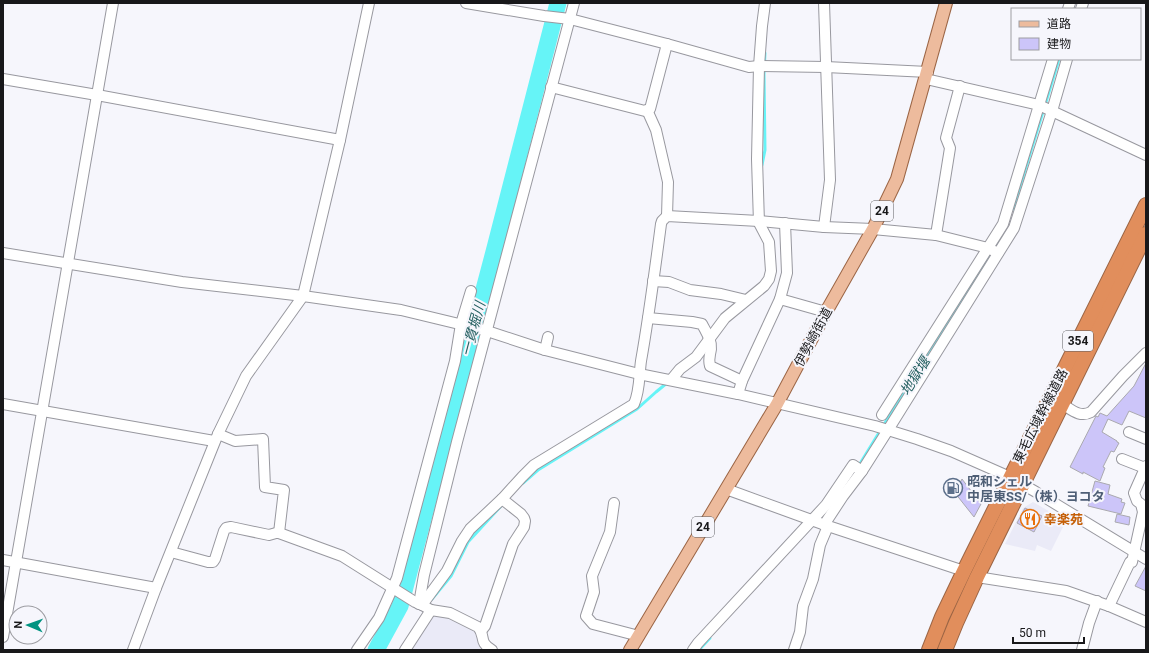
<svg xmlns="http://www.w3.org/2000/svg" width="1149" height="653" font-family="Roboto,'Noto Sans JP',sans-serif">
<style>
.built{fill:#eaeaf7}
.lines{fill:none;stroke-linecap:round;stroke-linejoin:round}
.stream{stroke:#66f4f7;stroke-width:3}
.river{stroke:#66f4f7;stroke-width:17}
.building{fill:#ccc5f9;stroke:#aaa9af}
.minor-casing{stroke:#98989f;stroke-width:12}
.major-casing{stroke:#9b6545;stroke-width:14}
.highway-casing{stroke:#9b6545;stroke-width:16}
.minor{stroke:#fff;stroke-width:10}
.major{stroke:#edbb9d;stroke-width:12}
.highway{stroke:#e18e5c;stroke-width:14}
.labels{text-anchor:middle;dominant-baseline:central;stroke-width:4;stroke-linejoin:round;paint-order:stroke}
.shield{fill:#f6f6fc;stroke:#5b5b5e;stroke-width:1}
.shield-label{font-size:12px;font-weight:bold;fill:#18181a}
.street-label{font-size:13px;fill:#18181a;stroke:#f6f6fc}
.service-label{font-size:13px;font-weight:bold;fill:#4e5e75;stroke:#f6f6fc;text-anchor:start}
.food-label{font-size:13px;font-weight:bold;fill:#c56008;stroke:#f6f6fc;text-anchor:start}
.water-label{font-size:14px;font-style:italic;fill:#256061;stroke:#f6f6fc}
</style>
<rect width="100%" height="100%" fill="#f6f6fc"/>
<g class="built">
<path d="M1033 502 1066 521 1051 551 1037 545 1035 551 1005 544 1023 508Z"/>
<path d="M434 614H442L470 626 478 633 480 646 483 650H410Z"/>
</g>
<g class="lines">
<g class="stream">
<path d="M762 165 765 150 764 74 765 53"/>
<path d="M1013 209 1046 102 1059 59"/>
<path d="M523 483 538 470 637 409 656 392 667 383"/>
<path d="M847 483 861 462 915 374 1001 236"/>
<path d="M432 599 451 576 468 542 501 506"/>
<path d="M699 650 710 638"/>
</g>
<path class="river" d="M376 650 400 606 495 248 558 3"/>
</g>
<g class="building">
<path d="M1146 363V418L1129 411 1122 425 1108 419 1102 432 1117 441V442L1119 443 1114 452 1111 451 1103 467 1105 468 1100 481 1083 472V474L1070 467 1096 416 1098 417 1100 413 1107 416 1134 386Z"/>
<path d="M962 479 981 504 974 517 955 493Z"/>
<path d="M1095 481 1110 485 1108 494 1122 499 1121 502 1125 503 1121 514 1088 506Z"/>
<path d="M1025 508 1042 516 1034 532 1017 523Z"/>
<path d="M1117 514 1130 517 1129 525 1115 522Z"/>
<path d="M1146 566V591L1135 586Z"/>
</g>
<g class="lines">
<defs>
<g id="minor">
<path d="M466 3 544 16 570 19 667 44 749 67 759 66 826 67 928 72"/>
<path d="M1068 9 1070 3"/>
<path d="M1081 9 1083 3"/>
<path d="M3 79 97 95 340 140"/>
<path d="M926 79 1039 105 1146 155"/>
<path d="M551 87 645 111 650 109 667 44"/>
<path d="M647 110 656 130 668 182 667 216"/>
<path d="M824 227 830 180 824 3"/>
<path d="M936 235 950 148 946 138 960 86"/>
<path d="M3 253 182 282 303 296 401 310 484 330 545 350 639 374 738 394 875 426 917 439 951 451 1010 477 1036 492 1146 559"/>
<path d="M653 281 669 282 690 290 721 294 746 300"/>
<path d="M780 299 826 312"/>
<path d="M648 318 692 322 702 324C706 332 712 340 711 349 710 356 708 359 710 366L742 381"/>
<path d="M545 350 548 337"/>
<path d="M671 380 680 369 696 357 725 318 764 286 769 279 771 271 769 242 759 223 757 159 759 66 762 26 765 3"/>
<path d="M738 394 742 381 780 299 787 273 785 223"/>
<path d="M3 404 214 441"/>
<path d="M1062 404C1072 410 1080 418 1091 412L1123 376 1146 353"/>
<path d="M882 415 998 232 1003 224 1053 59"/>
<path d="M1129 432 1146 439"/>
<path d="M218 434 235 441 263 439 265 487 284 490 279 533"/>
<path d="M1122 459 1145 468"/>
<path d="M726 489 828 526 964 571"/>
<path d="M614 503 610 532 592 576 594 592 586 616 593 624 639 636"/>
<path d="M824 525 843 496 862 471 888 430 1014 228 1052 111 1067 59"/>
<path d="M171 552 208 562H213L215 559 224 531 226 528 231 527 269 535 276 533H279L342 556 415 602 422 605 431 610 450 613 478 627C486 636 478 642 492 650"/>
<path d="M3 560 156 588"/>
<path d="M977 577 1066 591 1109 606 1146 622"/>
<path d="M419 604 424 575 457 442 574 3"/>
<path d="M422 605 447 571 462 541 470 529 502 499 522 477 534 465 634 404C640 391 639 375 641 361 649 316 655 270 661 224L662 221 667 216 759 221 824 227 873 229 936 235 988 248 998 253"/>
<path d="M1109 606 1130 562H1132L1143 512 1141 504 1137 501 1134 493 1146 466"/>
<path d="M481 631 485 626 513 544 524 527 525 521 524 518 521 514 502 499"/>
<path d="M3 637 113 3"/>
<path d="M133 650 156 588 218 434 246 376 303 296 340 140 369 3"/>
<path d="M357 650 379 618 397 578 455 361 461 324 471 291"/>
<path d="M405 650 431 610"/>
<path d="M693 650 698 643 826 505 853 465 862 471"/>
<path d="M794 650 800 632 803 606 813 579 820 545 828 526"/>
<path d="M1082 650 1089 623 1097 601"/>
</g>
<path id="major" d="M630 650 777 404 826 312 873 229 897 179 946 3"/>
<g id="highway">
<path d="M929 650 942 617 964 571 1146 205"/>
<path d="M945 650 956 623 977 577 1146 234"/>
</g>
</defs>
<use href="#minor" class="minor-casing"/>
<use href="#major" class="major-casing"/>
<use href="#highway" class="highway-casing"/>
<use href="#minor" class="minor"/>
<use href="#major" class="major"/>
<use href="#highway" class="highway"/>
</g>
<defs>
<symbol id="fuel-ring" viewBox="-11 -11 22 22"><circle r="9.5" fill="#f6f6fc" stroke="#5c6f8a" stroke-width="1.5"/><path d="M-5.5-6h7V0h2V4h1.3V-2.5L3-4.5l.8-.8L6-3V5H2.5V1h-1V6h-7ZM-4.2-4.7v3.2H.2V-4.7Z" fill="#5c6f8a"/></symbol>
<symbol id="restaurant-ring" viewBox="-11 -11 22 22"><circle r="9.5" fill="#f6f6fc" stroke="#e8710a" stroke-width="1.5"/><path d="M-5-6h1v4h1v-4h1v4h1v-4h1v5L-1.5 .5V6h-2V.5L-5-1ZM5-6V6H3V1.5H1.5Q1.5-4 5-6Z" fill="#e8710a"/></symbol>
</defs>
<g fill-rule="evenodd">
<use href="#fuel-ring" x="942" y="477" width="22" height="22"/>
<use href="#restaurant-ring" x="1019" y="508" width="22" height="22"/>
</g>
<g class="labels">
<g class="shield">
<rect x="871" y="201" width="22" height="20" rx="3"/>
<rect x="1063" y="331" width="30" height="20" rx="3"/>
<rect x="692" y="517" width="22" height="20" rx="3"/>
</g>
<g class="shield-label">
<text x="882" y="211">24</text>
<text x="1078" y="341">354</text>
<text x="703" y="527">24</text>
</g>
<g class="street-label">
<text transform="translate(813 337) rotate(-62)">伊勢崎街道</text>
<text transform="translate(1040 416) rotate(-63)">東毛広域幹線道路</text>
</g>
<g class="service-label">
<text x="967" y="481">昭和シェル<tspan x="967" dy="15">中居東SS/（株）ヨコタ</tspan></text>
</g>
<g class="food-label">
<text x="1044" y="519">幸楽苑</text>
</g>
<g class="water-label">
<text transform="translate(473 329) rotate(-75)">一貫堀川</text>
<text transform="translate(915 376) rotate(-58)">地獄堰</text>
</g>
</g>
<rect width="1149" height="653" fill="none" stroke="#18181a" stroke-width="8"/>
<rect x="1011" y="8" width="130" height="52" fill="#f6f6fc" stroke="#9d9da2"/>
<rect x="1019" y="21" width="20" height="6" fill="#edbb9d" stroke="#9d9da2"/>
<text x="1047" y="28" font-size="12" fill="#18181a">道路</text>
<rect x="1019" y="38" width="20" height="12" fill="#ccc5f9" stroke="#9d9da2"/>
<text x="1047" y="48" font-size="12" fill="#18181a">建物</text>
<g transform="translate(28 625) rotate(272)"><circle r="19" fill="#f6f6fc" stroke="#9d9da2"/>
<path d="M0-3L7 15L0 10L-7 15Z" fill="#009381"/>
<text y="-6" font-size="11" font-weight="bold" text-anchor="middle" fill="#18181a">N</text>
</g>
<path d="M1013 637v6h71v-6" fill="none" stroke="#18181a" stroke-width="2"/>
<text x="1019" y="637" font-size="12" fill="#18181a" stroke="#f6f6fc" stroke-width="3" paint-order="stroke">50 m</text>
</svg>
